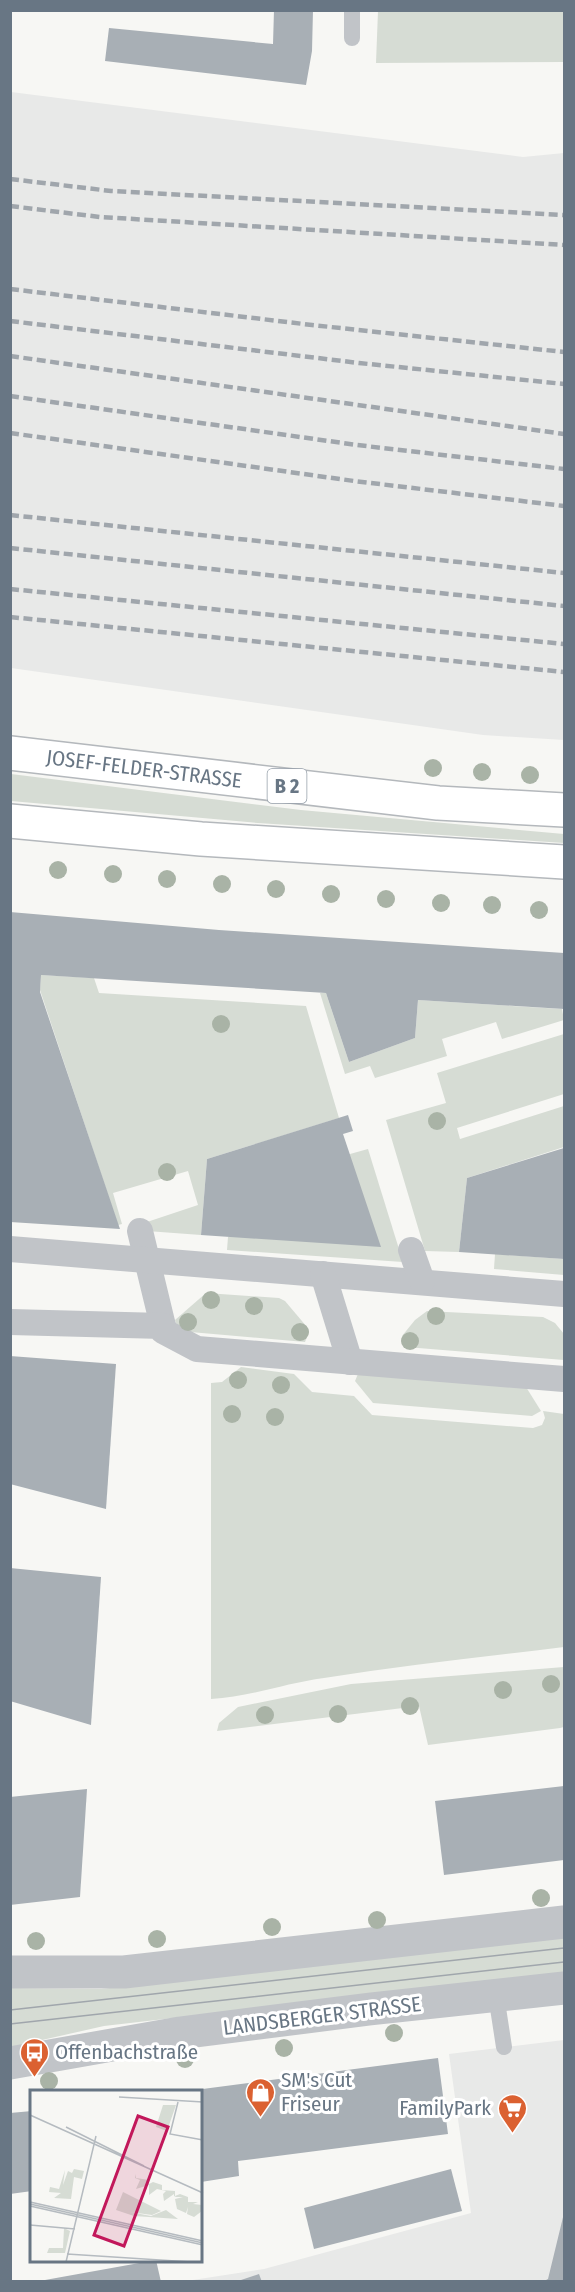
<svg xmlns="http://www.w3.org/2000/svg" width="575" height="2292" font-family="'Fira Sans Condensed',sans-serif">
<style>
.built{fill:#e8e9e8}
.green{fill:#d6dcd4}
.building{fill:#a8afb5}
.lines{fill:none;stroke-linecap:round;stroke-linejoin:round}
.primary-casing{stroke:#b4b8bc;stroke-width:36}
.service{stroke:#c1c4c8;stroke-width:16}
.pedestrian{stroke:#c1c4c8;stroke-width:26}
.tertiary{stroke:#c1c4c8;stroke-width:33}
.primary{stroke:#fff;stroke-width:33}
.tram{stroke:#a0a6ac;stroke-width:1.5}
.rail{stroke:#a0a6ac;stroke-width:4.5;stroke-dasharray:9 4.5;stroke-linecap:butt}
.tree{fill:#a9b3a6}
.labels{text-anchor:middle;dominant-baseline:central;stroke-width:6;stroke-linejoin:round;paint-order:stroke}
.shield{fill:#fff;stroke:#959fa9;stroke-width:1.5}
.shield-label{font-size:20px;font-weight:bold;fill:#687684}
.street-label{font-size:21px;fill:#687684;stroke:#fff}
.poi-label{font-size:21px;fill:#687684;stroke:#fff;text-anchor:start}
.inset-road{fill:none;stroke:#b5bbc0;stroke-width:1.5}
.view{fill:#c2185b;fill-opacity:0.15;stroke:#c2185b;stroke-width:3}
.inset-edge{fill:none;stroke:#687684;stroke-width:3}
</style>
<rect width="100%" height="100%" fill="#f7f7f4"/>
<g class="built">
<path d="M11 92 523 157 564 153V740L483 735 11 668Z"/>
<path d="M564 2040V2281L180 2282 264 2269 471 2213 449 2054Z"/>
</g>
<g class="green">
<path d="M378 11H564V62L376 63Z"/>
<path d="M11 774 301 810 564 834V843L258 823 11 801Z"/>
<path d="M41 975 94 978 99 993 306 1006 339 1118 207 1159 201 1235 147 1231 144 1223 198 1205 188 1171 113 1193 122 1224 118 1225 40 990Z"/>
<path d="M320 993H326L349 1062 415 1038 418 1000 562 1009 564 1020 502 1039 496 1022 442 1039 447 1056 375 1078 370 1066 345 1074Z"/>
<path d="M564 1034V1094L457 1128 460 1139 564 1106V1147L467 1178 459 1252 425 1251 386 1120 446 1103 437 1073Z"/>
<path d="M368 1149 403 1262 227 1250 228 1237 350 1154Z"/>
<path d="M495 1254 564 1259V1275L494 1269Z"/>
<path d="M206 1293 279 1298 285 1301 307 1327 309 1332 305 1342 179 1331 175 1320Z"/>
<path d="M427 1311 543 1317 555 1323 564 1334V1360L406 1347 402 1336 415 1320Z"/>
<path d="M241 1367 294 1374 312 1392 354 1396 372 1415 533 1428 542 1425 545 1418 543 1411 564 1414V1647C484 1657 404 1665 324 1678 286 1683 249 1697 211 1699V1383L222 1382Z"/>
<path d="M358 1374 526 1387 541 1411 532 1416 373 1403 355 1381Z"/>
<path d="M564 1667V1727L560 1728 428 1745 419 1706 217 1731 219 1723 238 1707 351 1684Z"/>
<path d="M564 1936V1973L104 2026 11 2047 10 1988 101 1989Z"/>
</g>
<g class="building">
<path d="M274 10H313L312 51 306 85 105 61 109 28 273 44Z"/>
<path d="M10 912 219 930 564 953V1009L418 1000 415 1038 349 1062 326 993 41 975 40 992 120 1229 10 1222Z"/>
<path d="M348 1115 353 1131 343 1134 381 1247 201 1235 207 1159Z"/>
<path d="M564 1148V1259L459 1252 467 1178Z"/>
<path d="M10 1356 116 1364 106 1509 10 1484Z"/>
<path d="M10 1568 101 1577 91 1725 10 1701Z"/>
<path d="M564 1786V1860L444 1875 435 1801Z"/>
<path d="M87 1789 80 1897 10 1905V1797Z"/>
<path d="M438 2058 448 2134 238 2161 239 2176 201 2182V2091L195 2090Z"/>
<path d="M32 2111V2191L10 2194V2113Z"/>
<path d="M451 2169 462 2211 314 2249 304 2208Z"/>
<path d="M564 2213V2282H542L548 2279Z"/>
<path d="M156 2260 161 2282H45V2280Z"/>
<path d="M259 2274 262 2282H238V2281Z"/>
</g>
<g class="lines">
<defs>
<g id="primary">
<path d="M10 753 438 803 564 810"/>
<path d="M10 821 201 839 564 862"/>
</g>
</defs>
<use href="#primary" class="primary-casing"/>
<g class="service">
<path d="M352 38V10"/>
<path d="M496 1995 504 2047"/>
</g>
<g class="pedestrian">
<path d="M140 1231 163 1326"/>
<path d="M10 1249 564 1294"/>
<path d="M411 1250 422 1281"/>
<path d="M323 1274 350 1362"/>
<path d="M10 1322 163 1326V1331L197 1349 564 1379"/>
</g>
<g class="tertiary">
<path d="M10 1972H124L564 1922"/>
<path d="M10 2063 180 2033 370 2009 564 1988"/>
</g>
<use href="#primary" class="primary"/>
<g class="tram">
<path d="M10 2010 564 1948"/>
<path d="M10 2024 564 1962"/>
</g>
<g class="rail">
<path d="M10 179 111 191 564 215"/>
<path d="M10 206 100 217 564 245"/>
<path d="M10 289 312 325 564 352"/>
<path d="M10 321 359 363 564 384"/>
<path d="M10 356 564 434"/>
<path d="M10 396 357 445 564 469"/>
<path d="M10 433 354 481 564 506"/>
<path d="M10 515 564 573"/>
<path d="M10 548 564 606"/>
<path d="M10 589 564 644"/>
<path d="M10 617 564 672"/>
</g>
</g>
<g class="tree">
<circle cx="433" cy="768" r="9"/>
<circle cx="482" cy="772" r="9"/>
<circle cx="530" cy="775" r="9"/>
<circle cx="58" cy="870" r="9"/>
<circle cx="113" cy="874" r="9"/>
<circle cx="167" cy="879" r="9"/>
<circle cx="222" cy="884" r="9"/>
<circle cx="276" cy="889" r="9"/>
<circle cx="331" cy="894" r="9"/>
<circle cx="386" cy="899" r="9"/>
<circle cx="441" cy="903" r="9"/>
<circle cx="492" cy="905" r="9"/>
<circle cx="539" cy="910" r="9"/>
<circle cx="221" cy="1024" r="9"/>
<circle cx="437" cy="1121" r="9"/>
<circle cx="167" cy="1172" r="9"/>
<circle cx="211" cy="1300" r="9"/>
<circle cx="254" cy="1306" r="9"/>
<circle cx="436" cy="1316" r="9"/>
<circle cx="188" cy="1322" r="9"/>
<circle cx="300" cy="1332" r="9"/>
<circle cx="410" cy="1341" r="9"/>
<circle cx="238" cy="1380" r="9"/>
<circle cx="281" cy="1385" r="9"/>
<circle cx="232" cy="1414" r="9"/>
<circle cx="275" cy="1417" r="9"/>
<circle cx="551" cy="1684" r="9"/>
<circle cx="503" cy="1690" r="9"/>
<circle cx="410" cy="1706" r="9"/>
<circle cx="338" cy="1714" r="9"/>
<circle cx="265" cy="1715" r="9"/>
<circle cx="541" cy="1898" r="9"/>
<circle cx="377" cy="1920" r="9"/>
<circle cx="272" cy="1927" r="9"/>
<circle cx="157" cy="1939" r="9"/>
<circle cx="36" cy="1941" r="9"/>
<circle cx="394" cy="2033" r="9"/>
<circle cx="284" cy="2048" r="9"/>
<circle cx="185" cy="2059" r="9"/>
<circle cx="49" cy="2081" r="9"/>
</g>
<defs>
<symbol id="bus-pin" viewBox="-11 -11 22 30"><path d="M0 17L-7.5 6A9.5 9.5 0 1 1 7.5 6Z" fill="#db6131" stroke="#fff"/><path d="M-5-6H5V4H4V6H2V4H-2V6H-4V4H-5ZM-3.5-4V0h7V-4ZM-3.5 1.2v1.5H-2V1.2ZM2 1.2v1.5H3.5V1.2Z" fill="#fff"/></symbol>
<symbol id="shop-pin" viewBox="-11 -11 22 30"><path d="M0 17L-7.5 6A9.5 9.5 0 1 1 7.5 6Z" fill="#db6131" stroke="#fff"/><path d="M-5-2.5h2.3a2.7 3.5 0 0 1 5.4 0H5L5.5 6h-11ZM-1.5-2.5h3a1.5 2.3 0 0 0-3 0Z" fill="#fff"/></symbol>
<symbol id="supermarket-pin" viewBox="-11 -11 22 30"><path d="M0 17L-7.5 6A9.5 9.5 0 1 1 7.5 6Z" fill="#db6131" stroke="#fff"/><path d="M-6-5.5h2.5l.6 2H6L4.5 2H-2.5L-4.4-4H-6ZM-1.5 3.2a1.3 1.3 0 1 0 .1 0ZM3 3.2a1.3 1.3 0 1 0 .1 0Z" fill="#fff"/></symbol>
</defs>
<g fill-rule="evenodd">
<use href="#bus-pin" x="18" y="2036" width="33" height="45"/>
<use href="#shop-pin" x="244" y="2076" width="33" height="45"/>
<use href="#supermarket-pin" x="496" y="2092" width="33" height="45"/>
</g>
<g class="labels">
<rect class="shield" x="267.5" y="769" width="39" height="34" rx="4.5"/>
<g class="shield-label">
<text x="287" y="786">B 2</text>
</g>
<g class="street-label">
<text transform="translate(144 769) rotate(7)">JOSEF-FELDER-STRASSE</text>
<text transform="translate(322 2016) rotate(-7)">LANDSBERGER STRASSE</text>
</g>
<g class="poi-label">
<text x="55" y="2052">Offenbachstraße</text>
<text x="281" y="2080">SM's Cut<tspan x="281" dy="24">Friseur</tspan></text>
<text x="491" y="2108" text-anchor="end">FamilyPark</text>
</g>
</g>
<g transform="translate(30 2090)">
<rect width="172" height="172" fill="#f7f7f4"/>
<path d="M133 15H146L137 41 126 37ZM44 79 54 81 52 89 44 87 41 109 24 108 31 103 19 102 20 97 29 99 35 80 33 95 38 81 42 83ZM106 84V88L119 90V94L123 92 132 95V100L145 101V106L150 104 158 107V112H168L163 114 172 115V121L164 127 157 124 158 117 156 123 147 119 145 109 153 107H146L144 106V104L134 111 133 104 136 101 127 99 119 105V95L106 99 110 90 105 88ZM93 102 131 121 122 125 100 122 121 126 136 120 148 129 104 126 86 120ZM34 138 40 141 35 163H17L19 158H33Z" fill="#d6dcd4"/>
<path class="inset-road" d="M89 7 173 12M148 12 140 44 173 50M0 25 173 103M36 37 114 76M0 112 173 151M0 114 173 153M0 116 173 155M0 135 45 139M37 164 161 172M36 172 66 46"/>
<path class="view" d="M108 26 138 37 94 156 64 145Z"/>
<rect width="172" height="172" class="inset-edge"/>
</g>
<rect width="575" height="2292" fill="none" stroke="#687684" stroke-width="24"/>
</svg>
